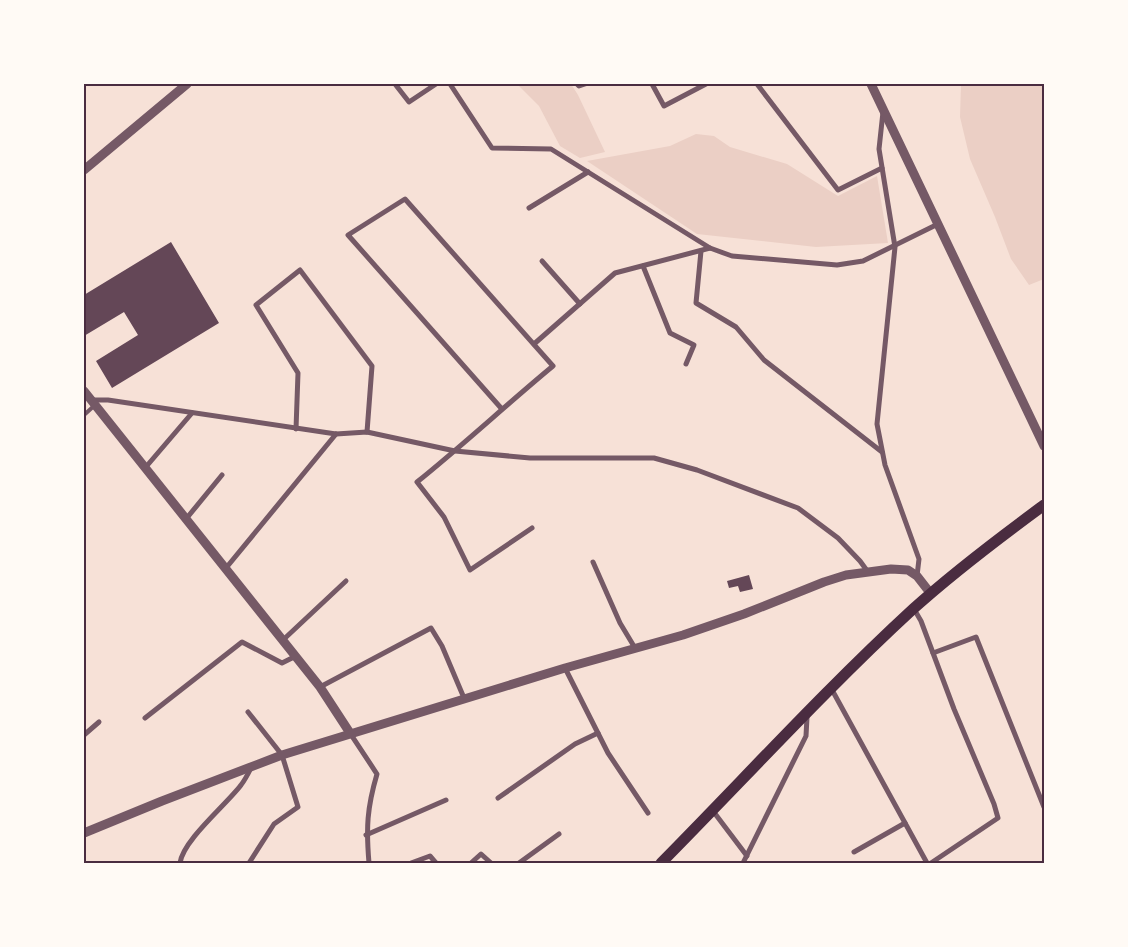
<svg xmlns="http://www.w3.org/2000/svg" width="1128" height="947" font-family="'Noto Serif',serif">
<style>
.green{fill:#ebcfc5}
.building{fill:#644757}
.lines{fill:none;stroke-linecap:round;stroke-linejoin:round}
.service{stroke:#755966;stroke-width:4}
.minor{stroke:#755966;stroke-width:5}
.tertiary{stroke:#755966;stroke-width:9}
.primary{stroke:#4a2c40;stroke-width:11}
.neatline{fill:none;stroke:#4a2c40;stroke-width:2}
</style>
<rect width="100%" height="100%" fill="#f7e1d7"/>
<g class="green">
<path d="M517 84H571L578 95 605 152 580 158 560 146 539 106Z"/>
<path d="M961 84H1044V279L1029 285 1011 259 995 217 970 159 960 117Z"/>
<path d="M696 134 714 136 730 147 787 164 838 196 877 176 888 243 816 247 697 234 587 161 670 146Z"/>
</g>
<g class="building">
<path d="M171 242 219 323 112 388 96 361 138 335 124 312 84 336V295Z"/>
<path d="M749 575 753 589 740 592 738 586 729 588 727 581Z"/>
</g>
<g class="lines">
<path class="service" d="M84 415 95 405"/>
<g class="minor">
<path d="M395 84 409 102 436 84"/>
<path d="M450 84 492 148 551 149 710 248"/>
<path d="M577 84 579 86 585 84"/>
<path d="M652 84 664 106 706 84"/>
<path d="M757 84 838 190 882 168"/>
<path d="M883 112 879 149 895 247 877 424 885 465 919 559 917 576"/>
<path d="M529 208 588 172"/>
<path d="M701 251 696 303 736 327 764 360 882 452"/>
<path d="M542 261 580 304"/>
<path d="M643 266 670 333 694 345 686 364"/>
<path d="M534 344 615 273 710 248 732 256 837 265 863 261 938 224"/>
<path d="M91 400H108L336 434 367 432 455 451 530 458H654L697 470 798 508 838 538 860 561 868 572"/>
<path d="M501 408 348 235 405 199 553 366C507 404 463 445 417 482L444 517 470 570 532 528"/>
<path d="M296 429 298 373 256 305 300 270 372 366 367 432"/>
<path d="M145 468 192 413"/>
<path d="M186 519 222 475"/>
<path d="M593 562 620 623 635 648"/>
<path d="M226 568 336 434"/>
<path d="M914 609 921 621 954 709 994 804 998 818 931 863"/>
<path d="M283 640 346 581"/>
<path d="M933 653 976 637 1044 807"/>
<path d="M565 668 608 753 648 813"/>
<path d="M320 687 431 628 442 646 464 698"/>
<path d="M831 688 927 863"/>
<path d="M248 712 282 755 298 807 274 824 249 863"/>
<path d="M145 718 242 642 282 663 296 656"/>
<path d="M350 733 377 774C367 808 366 828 369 863"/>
<path d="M84 735 99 722"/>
<path d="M498 798 575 744 598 733"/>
<path d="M713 811 747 856"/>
<path d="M366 835 446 800"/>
<path d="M854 852 905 823"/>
<path d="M180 863C183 840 227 804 241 785 245 780 248 774 251 768"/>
<path d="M411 863 430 856 436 863"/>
<path d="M471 863 481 854 491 863"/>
<path d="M519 863 559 834"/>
<path d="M743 863 806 736 807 717"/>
</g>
<g class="tertiary">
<path d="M871 84 1044 446"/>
<path d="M84 170 187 84"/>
<path d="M84 391 320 687 350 733"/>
<path d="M84 833 162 801 282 755 565 668 683 635 744 614 824 582 846 575 891 569 908 570 917 576 931 594"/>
</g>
<path class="primary" d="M661 863C745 778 825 690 913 609 954 572 999 538 1044 505"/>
</g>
<rect width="1128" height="947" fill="none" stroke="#fffaf5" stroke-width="170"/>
<rect x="85" y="85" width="958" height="777" class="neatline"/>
</svg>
